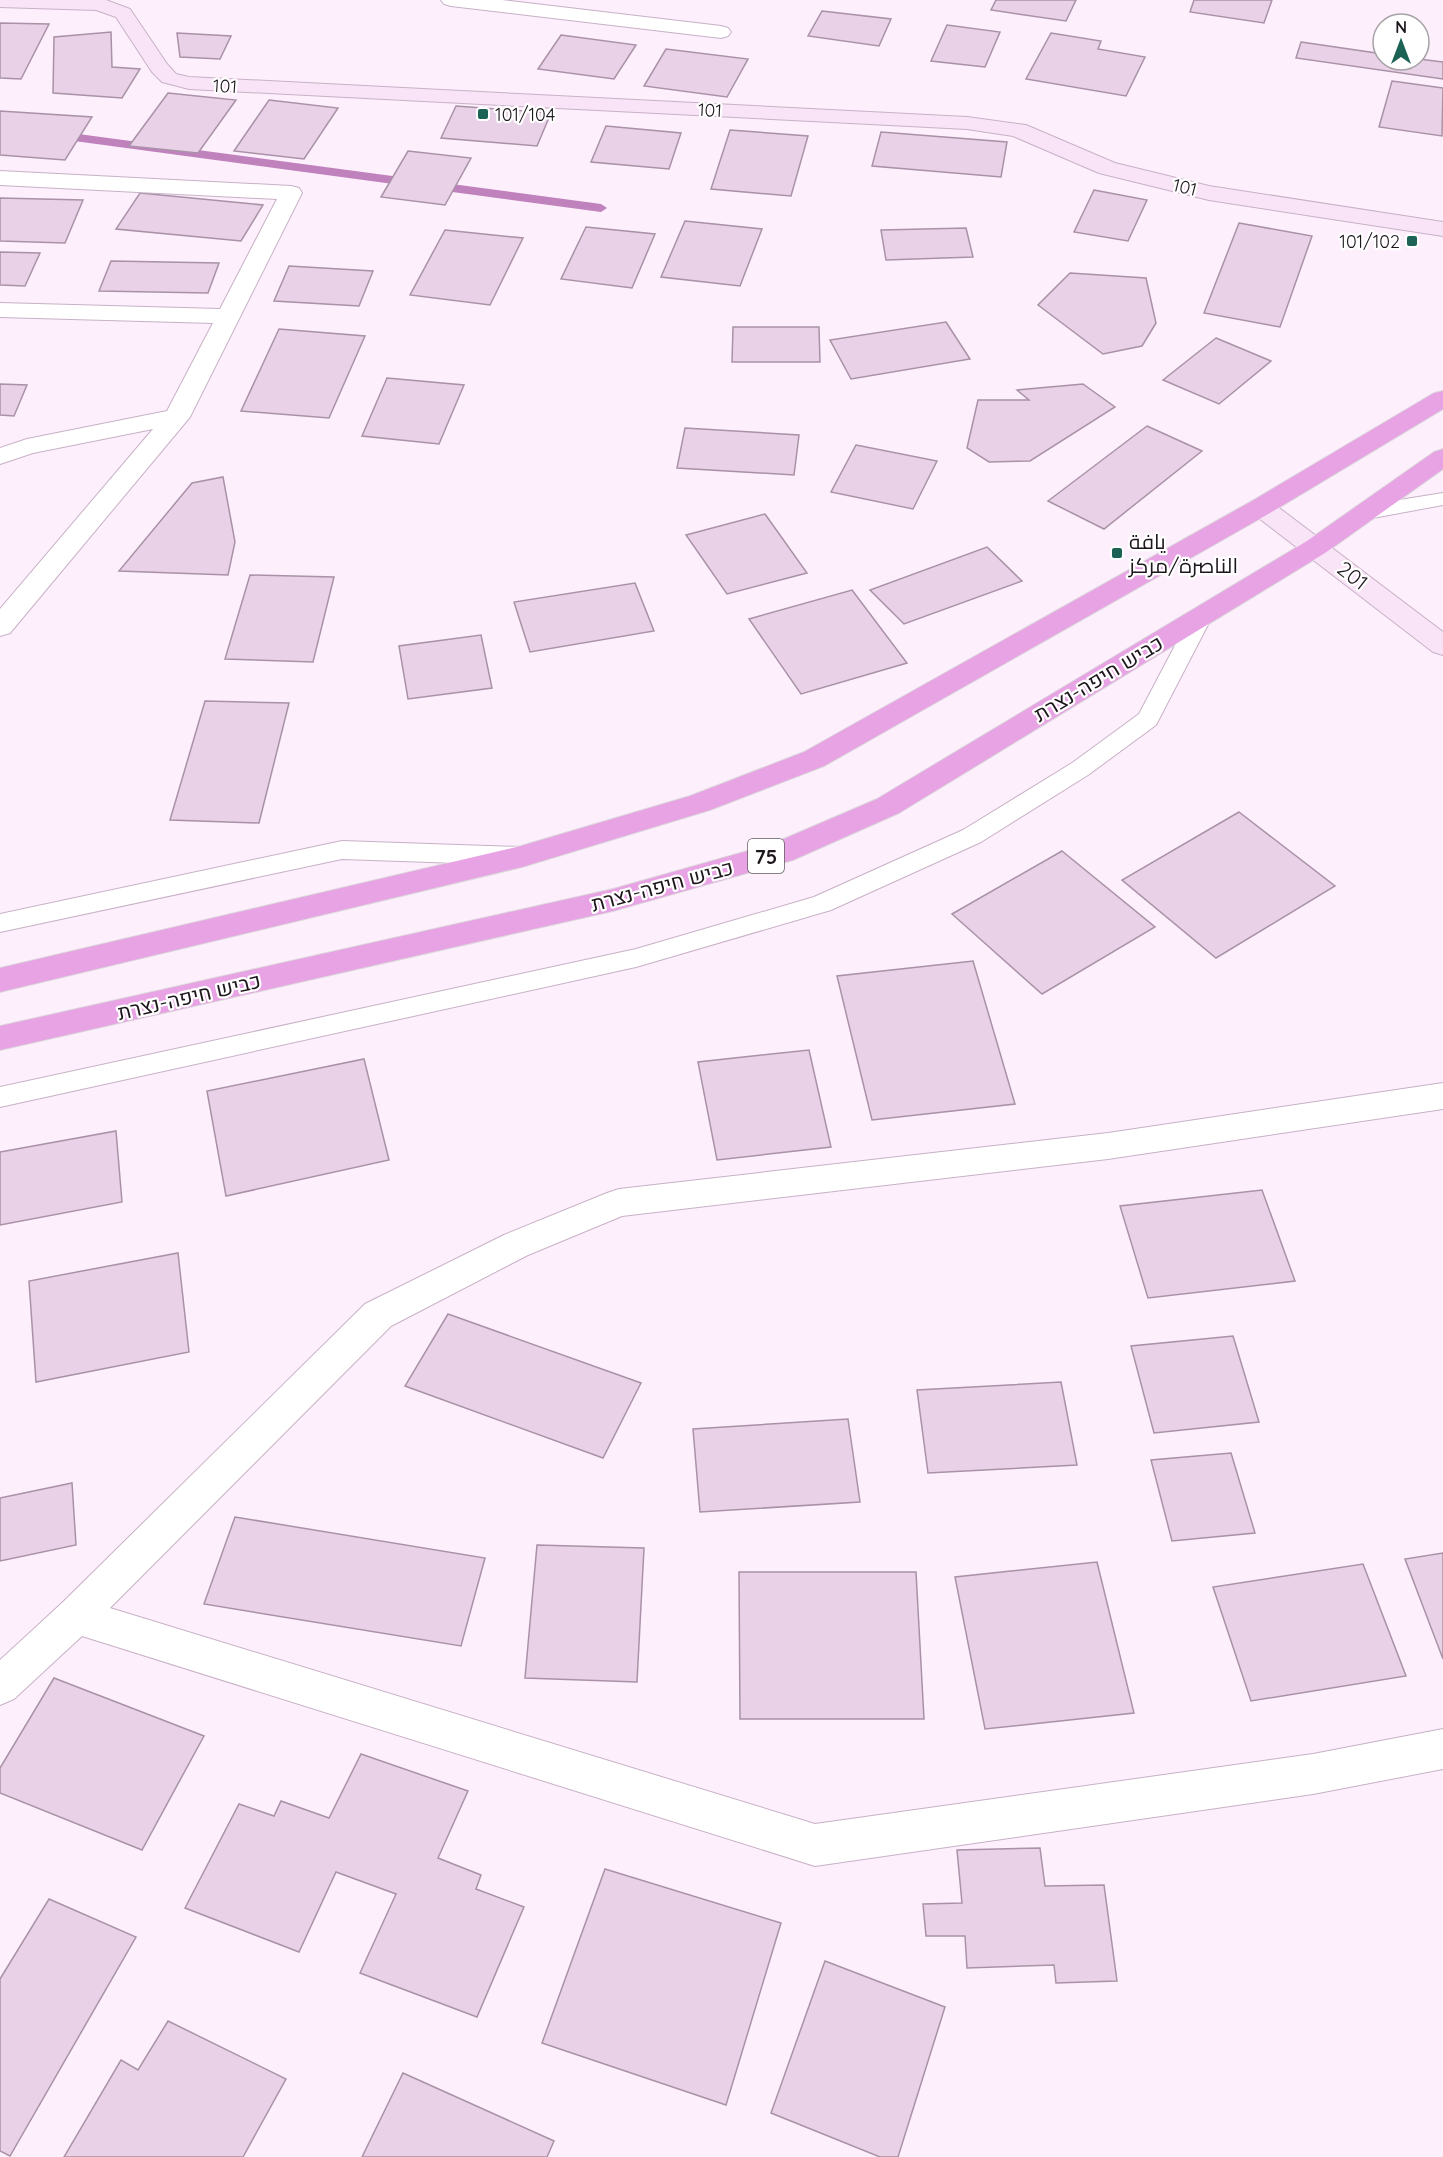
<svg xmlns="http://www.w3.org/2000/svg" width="1443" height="2157" font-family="Quicksand,Cairo,Heebo,sans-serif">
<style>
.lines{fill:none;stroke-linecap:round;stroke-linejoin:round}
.stream{fill:#bf82bc;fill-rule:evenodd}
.building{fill:#e9d1e7;stroke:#a992a7;stroke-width:1.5}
.lane-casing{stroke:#c8b1c6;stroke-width:2}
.street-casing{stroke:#c8b1c6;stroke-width:2}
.secondary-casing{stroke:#c8b1c6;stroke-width:2}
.highway-casing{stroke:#dbdadb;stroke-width:2}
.lane{fill:#fff;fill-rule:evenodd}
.street{fill:#fff;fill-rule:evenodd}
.secondary{fill:#f8e3f7;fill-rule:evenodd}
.highway{fill:#e7a3e3;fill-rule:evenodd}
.poi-dot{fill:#1c6356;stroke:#fff;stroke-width:2}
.labels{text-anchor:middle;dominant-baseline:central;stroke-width:4.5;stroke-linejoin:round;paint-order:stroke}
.far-street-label{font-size:18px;fill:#1e161d;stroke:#fff}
.far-poi-label{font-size:18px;fill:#1e161d;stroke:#fff;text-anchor:start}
.shield{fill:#fff;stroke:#625c61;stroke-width:1.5}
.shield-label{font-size:20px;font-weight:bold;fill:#1e161d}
.poi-label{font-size:21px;fill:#1e161d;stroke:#fff;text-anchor:start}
.street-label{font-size:21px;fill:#1e161d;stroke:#fff}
</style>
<rect width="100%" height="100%" fill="#feeffd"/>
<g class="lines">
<path class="stream" d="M56 131 601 204 607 208 601 212 52 138 50 135Z"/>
</g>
<g class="building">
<path d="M996 0H1076L1066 21 991 10Z"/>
<path d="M1194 0H1272L1264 23 1190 12Z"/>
<path d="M822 11 891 19 879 46 808 36Z"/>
<path d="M0 23 49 24 21 79 0 78Z"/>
<path d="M947 25 1000 32 985 67 931 61Z"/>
<path d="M111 32 112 67 140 69 122 98 53 93 54 37Z"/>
<path d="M177 33 231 36 220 59 180 57Z"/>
<path d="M1051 33 1101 41 1098 49 1145 57 1126 96 1026 79Z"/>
<path d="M561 35 636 45 614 79 538 69Z"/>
<path d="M1301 42 1383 54V60L1419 59 1443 62V79L1296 58Z"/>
<path d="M666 49 748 59 727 97 644 86Z"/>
<path d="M1392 81 1443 88 1442 136 1379 127Z"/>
<path d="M168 93 236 100 198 153 129 146Z"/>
<path d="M269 100 338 108 304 159 234 151Z"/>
<path d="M456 106 551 113 537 146 441 138Z"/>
<path d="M0 111 92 117 65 160 0 155Z"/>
<path d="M606 126 681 133 669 169 591 162Z"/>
<path d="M730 130 808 136 791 196 711 189Z"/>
<path d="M881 132 1007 142 1001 177 872 166Z"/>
<path d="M408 151 471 158 445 205 381 197Z"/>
<path d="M1094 190 1147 200 1128 241 1074 232Z"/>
<path d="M140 193 263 205 241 241 116 229Z"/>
<path d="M0 198 83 200 65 243 0 241Z"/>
<path d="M685 221 762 229 740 286 661 277Z"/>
<path d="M1239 223 1312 236 1280 327 1204 313Z"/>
<path d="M586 227 655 234 632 288 561 279Z"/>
<path d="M966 228 973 257 886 260 881 230Z"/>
<path d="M445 230 523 238 490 305 410 295Z"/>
<path d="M0 252 40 253 25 286 0 285Z"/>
<path d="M111 261 219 263 208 293 99 291Z"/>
<path d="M289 266 373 271 359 306 274 301Z"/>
<path d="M1070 273 1146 278 1156 323 1142 346 1103 354 1038 305Z"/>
<path d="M946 322 970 359 851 379 830 340Z"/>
<path d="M733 327H819L820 362H732Z"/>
<path d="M279 329 365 336 329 418 241 411Z"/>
<path d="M1216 338 1271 361 1219 404 1163 380Z"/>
<path d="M387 378 464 385 439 444 362 436Z"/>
<path d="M0 384 27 385 14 416 0 415Z"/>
<path d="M1083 384 1115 407 1030 461 989 462 967 448 978 400H1029L1017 390Z"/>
<path d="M1147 426 1202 451 1104 529 1048 501Z"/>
<path d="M685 428 799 435 794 475 677 468Z"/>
<path d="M856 445 937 461 913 509 831 492Z"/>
<path d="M223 477 235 542 228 575 119 571 192 483Z"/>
<path d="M765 514 807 573 727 594 686 535Z"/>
<path d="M987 547 1022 581 904 624 870 590Z"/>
<path d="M250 575 334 577 313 662 225 659Z"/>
<path d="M635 583 654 631 530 652 514 602Z"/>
<path d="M852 590 907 663 801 694 749 619Z"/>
<path d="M481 635 492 688 408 699 399 646Z"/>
<path d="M205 701 289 703 259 823 170 820Z"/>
<path d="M1239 812 1335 886 1216 958 1122 880Z"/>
<path d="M1062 851 1155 927 1042 994 952 914Z"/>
<path d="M973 961 1015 1104 872 1120 837 976Z"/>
<path d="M809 1050 831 1147 717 1160 698 1062Z"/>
<path d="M364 1059 389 1160 226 1196 207 1091Z"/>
<path d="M116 1131 122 1202 0 1225V1152Z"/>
<path d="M1262 1190 1295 1281 1148 1298 1120 1206Z"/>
<path d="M178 1253 189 1352 36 1382 29 1281Z"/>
<path d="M448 1314 641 1383 603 1458 405 1386Z"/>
<path d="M1233 1336 1259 1422 1154 1433 1131 1346Z"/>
<path d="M1061 1382 1077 1465 928 1473 917 1390Z"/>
<path d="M848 1419 860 1502 700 1512 693 1429Z"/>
<path d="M1231 1453 1255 1533 1172 1541 1151 1460Z"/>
<path d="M72 1483 76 1545 0 1561V1498Z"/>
<path d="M235 1517 485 1558 461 1646 204 1604Z"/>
<path d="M537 1545 644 1548 637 1682 525 1678Z"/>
<path d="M1443 1553V1659L1405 1559Z"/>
<path d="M1097 1562 1134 1713 985 1729 955 1577Z"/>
<path d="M1363 1564 1406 1676 1251 1701 1213 1587Z"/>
<path d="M739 1572H916L924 1719H740Z"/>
<path d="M54 1678 204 1736 142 1850 0 1793V1768Z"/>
<path d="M361 1754 468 1791 438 1858 481 1875 476 1889 524 1907 477 2017 360 1973 396 1894 336 1872 299 1952 185 1908 239 1804 274 1816 281 1801 329 1818Z"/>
<path d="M1040 1848 1045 1886 1104 1885 1117 1981 1056 1983 1054 1965 967 1968 965 1936H926L923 1904 962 1903 957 1850Z"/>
<path d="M605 1869 781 1923 726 2105 542 2043Z"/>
<path d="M49 1899 136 1937 10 2156 0 2151V1979Z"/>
<path d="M825 1961 945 2007 898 2157H880L771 2113Z"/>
<path d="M168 2021 286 2079 243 2157H64L121 2060 138 2070Z"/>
<path d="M403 2073 554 2141 547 2157H362Z"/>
</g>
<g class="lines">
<defs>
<g id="lane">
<path d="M1443 493V505L1362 520 1354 518 1351 513 1354 508 1362 506Z"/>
<path d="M1202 608 1210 610 1213 615 1156 725 1088 775 981 842 831 910 636 967 0 1107V1087L636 949 814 897 963 830 1072 763 1139 714 1191 615 1194 610Z"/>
<path d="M342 841 520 847 529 850 532 856 529 862 520 865 342 859 0 932V914Z"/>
</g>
<g id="street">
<path d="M441 0H502L721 26 728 28 731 32 728 36 721 38 451 6 444 4Z"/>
<path d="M0 171 291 186 299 188 302 193 190 417 10 633 0 636V609L153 429 33 453 0 464V448L27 439 167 411 213 323 0 317V303L220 309 277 199 0 185Z"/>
<path d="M1443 1083V1109L1108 1159 622 1216 528 1255 391 1326 110 1608 815 1824 1313 1754 1443 1729V1769L1313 1794 815 1866 82 1636 14 1699 0 1705V1660L62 1603 365 1304 504 1235 607 1193 619 1189 1108 1133Z"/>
</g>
<g id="secondary">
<path d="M0 0H106L130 9 167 64 176 74 189 77 967 117 1026 125 1115 163 1209 186 1443 222V236L1209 200 1099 173 1013 136 967 129 189 89 162 82 152 72 116 17 96 10 0 7Z"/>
<path d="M1261 499 1270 501 1443 632V655L1433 652 1252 513 1248 507 1252 501Z"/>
</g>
<g id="highway">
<path d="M1443 391V409L1270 513 824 766 710 810 522 867 0 992V968L521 846 690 796 804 752 1252 501 1434 393Z"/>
<path d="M1443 449V469L1325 553 899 813 793 860 613 911 0 1050V1026L613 889 772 844 877 799 1307 541 1434 452Z"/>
</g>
</defs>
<use href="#lane" class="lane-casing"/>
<use href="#street" class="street-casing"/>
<use href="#secondary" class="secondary-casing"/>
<use href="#highway" class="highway-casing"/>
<use href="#lane" class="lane"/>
<use href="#street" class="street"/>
<use href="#secondary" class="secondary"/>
<use href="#highway" class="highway"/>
</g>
<g class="poi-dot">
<rect x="477" y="108" width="12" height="12" rx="3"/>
<rect x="1406" y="235" width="12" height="12" rx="3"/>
<rect x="1111" y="547" width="12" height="12" rx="3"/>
</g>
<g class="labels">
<g class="far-street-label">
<text transform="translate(225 86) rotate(4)">101</text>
<text transform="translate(710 110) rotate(3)">101</text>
<text transform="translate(1185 187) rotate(14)">101</text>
</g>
<g class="far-poi-label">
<text x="495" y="114">101/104</text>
<text x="1400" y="241" text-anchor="end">101/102</text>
</g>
<rect class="shield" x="748" y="839" width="36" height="34" rx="4.5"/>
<g class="shield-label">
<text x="766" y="856">75</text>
</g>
<g class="poi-label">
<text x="1129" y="541">يافة<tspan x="1129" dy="24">الناصرة/مركز</tspan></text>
</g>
<g class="street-label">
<text transform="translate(1353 575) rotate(38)">201</text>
<text transform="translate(1098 678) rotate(-31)">כביש חיפה-נצרת</text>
<text transform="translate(662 885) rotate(-15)">כביש חיפה-נצרת</text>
<text transform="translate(189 996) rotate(-13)">כביש חיפה-נצרת</text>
</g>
</g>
<g transform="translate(1401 42)"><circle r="28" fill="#ffffff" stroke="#a5a2a5" stroke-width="1.5"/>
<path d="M0-4.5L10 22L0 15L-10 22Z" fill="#1c6356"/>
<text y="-9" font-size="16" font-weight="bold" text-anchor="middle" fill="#1e161d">N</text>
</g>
</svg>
